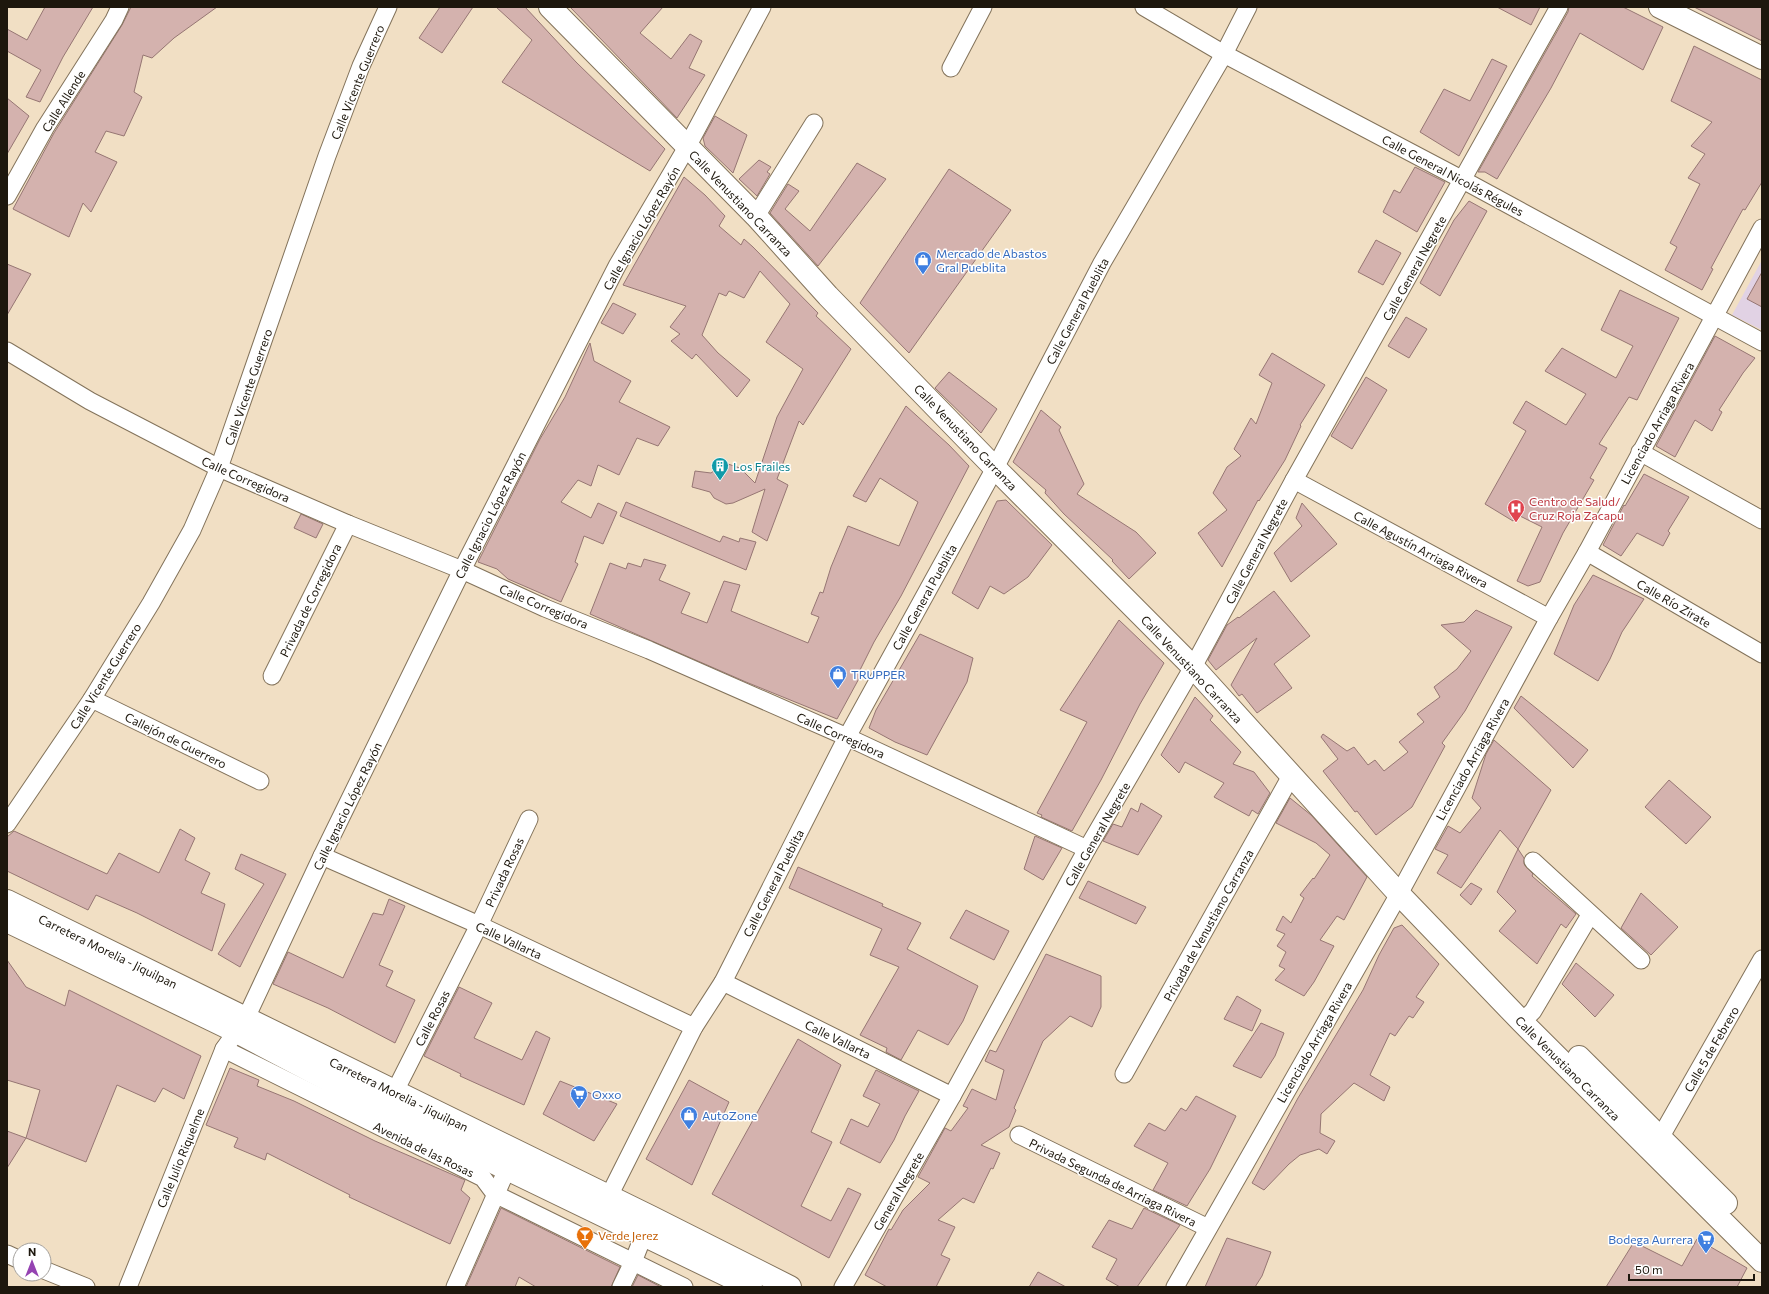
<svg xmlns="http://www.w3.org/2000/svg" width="1769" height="1294" font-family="Commissioner,sans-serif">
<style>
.education{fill:#e1d2e4}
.building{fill:#d4b2ae;stroke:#967673}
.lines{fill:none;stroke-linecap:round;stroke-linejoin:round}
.street-casing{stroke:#83735b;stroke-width:19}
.secondary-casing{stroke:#83735b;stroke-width:24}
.primary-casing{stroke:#83735b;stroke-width:24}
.street{stroke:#fff;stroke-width:17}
.secondary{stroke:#fff;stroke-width:22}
.primary{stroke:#fff;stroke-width:22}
.labels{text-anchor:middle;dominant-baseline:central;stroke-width:3;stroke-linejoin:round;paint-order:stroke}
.street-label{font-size:12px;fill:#1d170d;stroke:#fff}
.shop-label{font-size:12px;fill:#366cbe;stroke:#fff;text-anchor:start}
.culture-label{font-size:12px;fill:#0d838f;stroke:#fff;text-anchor:start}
.health-label{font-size:12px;fill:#be3a42;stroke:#fff;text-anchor:start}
.food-label{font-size:12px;fill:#c56008;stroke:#fff;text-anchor:start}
</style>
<rect width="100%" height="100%" fill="#f1dfc4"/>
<path class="education" d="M1762 260V330L1732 315Z"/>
<g class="building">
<path d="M45 7H93L63 57 40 102 26 97 41 70 7 51V29L27 40Z"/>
<path d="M131 7H217L174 38 152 58 143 55 134 92 142 97 124 136 106 131 95 152 117 162 91 212 83 203 69 237 13 209 54 133 122 25Z"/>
<path d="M440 7H473L442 53 419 38Z"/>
<path d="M496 7H525L576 62 665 149 650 171 502 82 532 40Z"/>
<path d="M570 7H663L640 33 671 59 690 34 702 41 689 68 705 75 677 118Z"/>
<path d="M1497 7H1540L1531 25Z"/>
<path d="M1569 7H1623L1663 27 1643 70 1580 33 1551 88 1497 179 1485 172H1478L1568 12Z"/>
<path d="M1694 7H1762V41Z"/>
<path d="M1694 46 1762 80V182L1745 210 1743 209 1732 229 1711 268 1713 269 1702 290 1665 270 1677 247 1670 243 1700 184 1688 178 1705 154 1691 146 1712 122 1671 101Z"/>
<path d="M1492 59 1507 66 1459 156 1420 132 1444 89 1470 101Z"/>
<path d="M7 98 29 116 7 154Z"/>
<path d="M715 116 747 135 733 173 705 146 703 138Z"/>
<path d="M759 160 771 167 767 172 770 174 757 196 739 179Z"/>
<path d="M857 163 886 179 818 266 770 213 788 184 799 191 785 209 810 231Z"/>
<path d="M1415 167 1445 182 1417 232 1383 212 1394 190 1400 193Z"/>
<path d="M949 169 1011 210 909 353 860 303Z"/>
<path d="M684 177 705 195 725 216 719 226 741 245 744 239 753 247 818 313 816 316 851 349 803 425 799 421 777 479 788 485 767 541 752 532 765 489 733 503 726 504 714 498 710 492 692 487 695 471 711 473 722 465 728 464 740 468 755 483 777 417 803 369 766 342 790 304 760 271 744 298 729 291 726 296 719 293 702 335 718 353 750 380 737 397 696 354 692 359 671 341 680 334 670 327 686 306 623 285Z"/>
<path d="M1469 201 1487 211 1440 296 1420 283 1454 220Z"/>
<path d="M1376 240 1401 253 1383 285 1358 272Z"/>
<path d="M7 264 31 274 7 315Z"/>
<path d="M1762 272V307L1747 299Z"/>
<path d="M1620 290 1679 318 1637 400 1629 397 1599 444 1607 448 1590 478 1594 480 1563 533 1540 582 1528 586 1517 581 1542 527 1516 514 1513 521 1485 504 1526 431 1513 423 1526 401 1566 425 1586 394 1545 371 1562 348 1616 378 1633 346 1601 330Z"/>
<path d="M613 303 636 314 623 334 601 323Z"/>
<path d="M1406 317 1427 329 1409 358 1388 346Z"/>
<path d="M1715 336 1755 358 1743 373 1719 410 1722 412 1712 431 1695 420 1675 457 1656 446Z"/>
<path d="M590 343 594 361 631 381 619 402 670 427 658 446 637 438 619 475 598 465 591 486 578 480 561 502 591 518 598 503 617 512 603 544 584 536 575 562 578 564 561 602 508 579 497 569 478 562 540 439 565 397Z"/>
<path d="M1272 353 1325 385 1300 425 1301 426 1285 460 1259 501 1258 500 1222 567 1198 533 1227 510 1213 493 1227 467 1241 456 1234 449 1251 418 1256 424 1272 383 1259 375Z"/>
<path d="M949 372 997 409 981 433 935 388Z"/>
<path d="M1366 377 1387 390 1352 449 1331 436Z"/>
<path d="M906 406 949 445 969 466 901 596 874 642 859 672 862 673 837 719 746 682 590 614 610 563 626 569 628 563 641 567 644 559 666 565 659 580 690 593 681 613 707 623 724 581 740 585 731 611 808 643 819 617 811 614 820 592 823 593 831 567 848 526 899 546 918 502 880 478 866 502 853 496Z"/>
<path d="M1041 410 1061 427 1059 430 1084 484 1077 494 1136 532 1156 553 1129 579 1112 561 1113 560 1064 514 1045 493 1046 490 1013 462Z"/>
<path d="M1644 474 1689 497 1668 531 1670 533 1663 546 1637 533 1621 556 1603 545 1624 505 1625 506Z"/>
<path d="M1006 500 1052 545 1028 577 1004 594 990 586 978 609 952 593 997 501Z"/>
<path d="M626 502 720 542 723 536 739 542 740 538 756 542 746 570 620 516Z"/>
<path d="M1302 503 1337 544 1291 582 1274 553 1302 526 1296 518Z"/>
<path d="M301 514 323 524 316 538 294 528Z"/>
<path d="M1593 575 1644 599 1622 632 1610 659 1598 681 1554 654 1574 605Z"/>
<path d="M1274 591 1310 636 1274 664 1292 688 1257 713 1242 694 1239 696 1231 685 1257 638 1216 670 1208 660 1227 625 1238 617 1239 618Z"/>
<path d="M1476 610 1512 627 1465 711 1442 743 1445 746 1412 807 1376 835 1357 811 1355 812 1323 771 1338 759 1321 737 1323 734 1347 751 1354 747 1368 765 1375 760 1384 771 1408 752 1399 742 1424 722 1417 714 1440 697 1434 687 1457 669 1471 651 1441 625 1464 622Z"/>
<path d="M1119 620 1164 663 1140 704 1101 780 1072 831 1041 817 1042 815 1037 813 1087 722 1060 710Z"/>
<path d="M920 634 973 658 967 682 927 755 895 742 869 728 876 710Z"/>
<path d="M1521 696 1588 750 1573 768 1514 708Z"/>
<path d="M1195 697 1213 716 1210 720 1241 752 1233 764 1254 772 1270 793 1258 814 1252 810 1249 816 1214 797 1224 783 1185 762 1179 773 1161 755Z"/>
<path d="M1494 740 1551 790 1518 849 1500 830 1461 888 1437 873 1448 855 1435 849 1448 826 1460 833 1481 808 1472 798 1486 754Z"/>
<path d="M1669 780 1711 817 1686 844 1645 807Z"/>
<path d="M1290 798 1311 815 1367 877 1344 920 1337 916 1320 940 1334 946 1314 982 1304 996 1275 980 1285 969 1279 966 1286 952 1277 946 1285 934 1276 930 1283 916 1291 923 1304 898 1300 895 1313 878 1314 879 1330 855 1316 843 1276 823Z"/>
<path d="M1141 803 1162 816 1138 855 1103 841 1113 824 1122 827 1131 808 1138 812Z"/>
<path d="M180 829 195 838 185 860 210 873 201 893 225 904 212 951 137 913 96 895 88 910 7 871V837L14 831 107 874 119 853 159 873Z"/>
<path d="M1035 836 1062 848 1043 880 1024 869Z"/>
<path d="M1518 849 1524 858V864L1533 874 1532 876 1576 914 1566 928 1561 924 1537 964 1499 931 1516 911 1497 892Z"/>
<path d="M241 854 286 874 240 967 218 954 264 884 235 869Z"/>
<path d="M798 867 883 904 882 906 921 923 907 949 978 986 963 1021 948 1045 918 1030 901 1060 886 1052 887 1048 860 1035 899 967 870 955 882 929 789 888Z"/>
<path d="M1088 881 1146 907 1136 924 1079 898Z"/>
<path d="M1471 883 1482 889 1471 905 1460 895Z"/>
<path d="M1641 893 1678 927 1651 955 1621 928Z"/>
<path d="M389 899 405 906 379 965 393 971 386 986 415 1000 395 1043 328 1008 273 984 288 952 343 978 373 913 383 915Z"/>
<path d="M966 910 1009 931 994 960 950 938Z"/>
<path d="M1402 925 1439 964 1416 997 1424 1002 1413 1018 1409 1016 1395 1036 1390 1033 1370 1075 1390 1087 1384 1101 1354 1083 1321 1114 1320 1133 1335 1141 1327 1154 1319 1149 1300 1155 1289 1164 1264 1190 1252 1183 1298 1098 1363 990 1379 955 1394 928Z"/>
<path d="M1046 954 1101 976V1007L1092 1027 1070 1016 1043 1041 1014 1108 1016 1110 1009 1127 981 1145 1000 1153 993 1169 991 1168 974 1203 963 1198 938 1220 955 1227 941 1255 950 1259 936 1287H887L865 1275 889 1229 891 1230 903 1210 930 1183 918 1177 945 1128 951 1131 968 1108 963 1106 972 1089 996 1100 1004 1070 985 1061 990 1050 996 1052Z"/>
<path d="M7 960 26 987 65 1006 69 990 201 1056 184 1099 163 1088 155 1102 117 1085 86 1162 26 1138 40 1090 7 1080Z"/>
<path d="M1576 963 1614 995 1595 1017 1562 984Z"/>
<path d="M459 987 492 1003 474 1038 522 1060 536 1031 550 1038 524 1105 460 1076 461 1074 424 1056Z"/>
<path d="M1237 996 1261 1010 1252 1031 1224 1019Z"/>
<path d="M1261 1023 1284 1033 1275 1056 1261 1078 1233 1066Z"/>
<path d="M798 1039 841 1065 811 1132 832 1142 801 1206 831 1221 848 1188 861 1194 829 1258 712 1194Z"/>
<path d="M230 1068 259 1080 257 1086 294 1101 375 1141 465 1180 461 1190 470 1198 450 1244 349 1197 350 1195 267 1153 265 1160 234 1147 238 1138 206 1125Z"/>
<path d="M876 1070 919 1091 905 1116 894 1140 880 1163 840 1143 851 1119 868 1127 880 1104 863 1096Z"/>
<path d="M689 1080 729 1102 692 1185 646 1159Z"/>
<path d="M560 1081 617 1104 594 1141 543 1114Z"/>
<path d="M1196 1096 1236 1116 1210 1169 1187 1206 1153 1190 1168 1163 1134 1146 1149 1123 1165 1131 1181 1108 1186 1111Z"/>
<path d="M7 1131 26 1138 7 1168Z"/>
<path d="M501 1208 620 1267 611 1287H536L519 1277 515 1287H466Z"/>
<path d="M1144 1208 1180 1225 1137 1287H1120L1106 1279 1117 1259 1092 1247 1109 1220 1132 1229Z"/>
<path d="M1227 1238 1271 1252 1262 1276 1255 1287H1205Z"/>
<path d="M1697 1239 1747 1268 1737 1287H1606L1634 1242 1682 1266Z"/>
<path d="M1038 1272 1066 1287H1029Z"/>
<path d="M638 1275 661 1287H632Z"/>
</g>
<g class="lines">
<defs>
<g id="street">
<path d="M1144 7 1224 54 1463 180 1762 342"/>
<path d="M951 68 983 7"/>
<path d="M7 196 45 128 114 20 120 7"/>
<path d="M756 216 814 123"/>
<path d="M7 351 90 401 219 468 348 524 462 570 545 608 649 650 847 737 1087 849"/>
<path d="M1640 452 1762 520"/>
<path d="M1294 480 1549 618"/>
<path d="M1587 552 1762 654"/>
<path d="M272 676 348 524"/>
<path d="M92 699 260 781"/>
<path d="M7 824 92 699 151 603 192 530 219 468 327 156 361 66 388 7"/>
<path d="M322 856 479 925 694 1027"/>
<path d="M1533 861 1641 960"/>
<path d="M723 982 952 1096"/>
<path d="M1522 1022 1533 1011 1590 915"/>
<path d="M224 1049 483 1178 495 1194 684 1287"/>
<path d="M1124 1074 1291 776"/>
<path d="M389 1103 479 925 529 819"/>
<path d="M1019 1135 1208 1228"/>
<path d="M1650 1140 1660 1138 1762 959"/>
<path d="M604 1206 694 1027 723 982 847 737 995 468 1102 263 1224 54 1248 7"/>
<path d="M7 1254 20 1260"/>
<path d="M44 1270 86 1287"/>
<path d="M128 1287 224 1049 246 1018 322 856 462 570 617 266 687 147 762 7"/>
<path d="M455 1287 507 1169"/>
<path d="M621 1287 633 1262 648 1224"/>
<path d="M843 1287 952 1096 1087 849 1193 667 1294 480 1559 7"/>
<path d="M1175 1287 1399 894 1549 618 1587 552 1762 228"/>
</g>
<g id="secondary">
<path d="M550 7 756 216 828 296 995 468 1193 667 1399 894 1522 1022 1762 1261"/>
<path d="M1660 7 1762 58"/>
<path d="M1579 1057 1726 1203"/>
</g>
<g id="primary">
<path d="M7 901 651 1217 790 1287"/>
<path d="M7 921 235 1031 385 1110 751 1287"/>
</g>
</defs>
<use href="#street" class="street-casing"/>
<use href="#secondary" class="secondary-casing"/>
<use href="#primary" class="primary-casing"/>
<use href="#street" class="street"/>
<use href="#secondary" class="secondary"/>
<use href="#primary" class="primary"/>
</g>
<defs>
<symbol id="shop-pin" viewBox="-11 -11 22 30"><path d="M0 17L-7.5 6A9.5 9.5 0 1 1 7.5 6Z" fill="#3f7fe0" stroke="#fff"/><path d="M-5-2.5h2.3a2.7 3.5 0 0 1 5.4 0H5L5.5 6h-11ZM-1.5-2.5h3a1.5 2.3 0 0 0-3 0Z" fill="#fff"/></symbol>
<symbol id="building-pin" viewBox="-11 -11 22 30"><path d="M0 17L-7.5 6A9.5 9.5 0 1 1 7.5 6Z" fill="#0f9aa8" stroke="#fff"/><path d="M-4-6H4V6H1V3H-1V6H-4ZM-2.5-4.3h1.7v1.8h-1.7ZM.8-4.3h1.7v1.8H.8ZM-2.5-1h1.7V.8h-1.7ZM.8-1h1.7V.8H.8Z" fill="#fff"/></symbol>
<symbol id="hospital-pin" viewBox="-11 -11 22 30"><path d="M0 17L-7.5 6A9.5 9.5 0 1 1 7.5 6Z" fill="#e0444e" stroke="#fff"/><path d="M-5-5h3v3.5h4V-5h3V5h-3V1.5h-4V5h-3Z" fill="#fff"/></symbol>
<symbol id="supermarket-pin" viewBox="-11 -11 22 30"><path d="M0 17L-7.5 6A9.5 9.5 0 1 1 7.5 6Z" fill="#3f7fe0" stroke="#fff"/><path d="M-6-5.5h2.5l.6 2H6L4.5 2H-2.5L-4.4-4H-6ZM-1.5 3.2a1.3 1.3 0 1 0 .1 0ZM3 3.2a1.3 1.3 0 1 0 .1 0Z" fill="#fff"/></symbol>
<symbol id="bar-pin" viewBox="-11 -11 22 30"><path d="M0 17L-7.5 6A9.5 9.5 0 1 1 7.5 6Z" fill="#e8710a" stroke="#fff"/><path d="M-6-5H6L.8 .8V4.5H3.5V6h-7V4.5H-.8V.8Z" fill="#fff"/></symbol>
</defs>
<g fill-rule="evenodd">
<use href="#shop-pin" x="913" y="250" width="20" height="27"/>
<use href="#building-pin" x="710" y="456" width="20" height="27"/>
<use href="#hospital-pin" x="1506" y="498" width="20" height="27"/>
<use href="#shop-pin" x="828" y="664" width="20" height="27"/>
<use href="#supermarket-pin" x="569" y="1084" width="20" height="27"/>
<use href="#shop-pin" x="679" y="1105" width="20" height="27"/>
<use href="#bar-pin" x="575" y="1225" width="20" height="27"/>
<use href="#supermarket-pin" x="1696" y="1229" width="20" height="27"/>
</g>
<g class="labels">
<g class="street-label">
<text transform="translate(357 82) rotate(-68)">Calle Vicente Guerrero</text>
<text transform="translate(63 101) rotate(-58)">Calle Allende</text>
<text transform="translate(1453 175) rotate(28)">Calle General Nicolás Régules</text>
<text transform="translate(741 203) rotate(46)">Calle Venustiano Carranza</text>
<text transform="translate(641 228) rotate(-60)">Calle Ignacio López Rayón</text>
<text transform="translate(1414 268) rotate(-61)">Calle General Negrete</text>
<text transform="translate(1077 311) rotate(-62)">Calle General Pueblita</text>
<text transform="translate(248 387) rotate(-71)">Calle Vicente Guerrero</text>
<text transform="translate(1657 423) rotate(-61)">Licenciado Arriaga Rivera</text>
<text transform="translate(966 437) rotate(46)">Calle Venustiano Carranza</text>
<text transform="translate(246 479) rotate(24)">Calle Corregidora</text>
<text transform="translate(490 515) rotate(-63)">Calle Ignacio López Rayón</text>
<text transform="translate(1421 549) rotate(28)">Calle Agustín Arriaga Rivera</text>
<text transform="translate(1256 551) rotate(-62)">Calle General Negrete</text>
<text transform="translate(924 597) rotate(-61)">Calle General Pueblita</text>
<text transform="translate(310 600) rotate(-64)">Privada de Corregidora</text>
<text transform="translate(1674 603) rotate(30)">Calle Río Zirate</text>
<text transform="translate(544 606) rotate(23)">Calle Corregidora</text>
<text transform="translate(1192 669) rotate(47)">Calle Venustiano Carranza</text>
<text transform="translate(105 676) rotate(-58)">Calle Vicente Guerrero</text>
<text transform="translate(841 735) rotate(24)">Calle Corregidora</text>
<text transform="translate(176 740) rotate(26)">Callejón de Guerrero</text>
<text transform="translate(1472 759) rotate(-61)">Licenciado Arriaga Rivera</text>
<text transform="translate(347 806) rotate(-64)">Calle Ignacio López Rayón</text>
<text transform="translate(1097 834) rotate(-60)">Calle General Negrete</text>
<text transform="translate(504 872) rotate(-65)">Privada Rosas</text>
<text transform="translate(773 883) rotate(-63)">Calle General Pueblita</text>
<text transform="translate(1208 925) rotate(-61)">Privada de Venustiano Carranza</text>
<text transform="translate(509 940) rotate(25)">Calle Vallarta</text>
<text transform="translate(108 951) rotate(26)">Carretera Morelia - Jiquilpan</text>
<text transform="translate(432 1018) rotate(-63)">Calle Rosas</text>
<text transform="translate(838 1039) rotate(26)">Calle Vallarta</text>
<text transform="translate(1314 1042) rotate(-60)">Licenciado Arriaga Rivera</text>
<text transform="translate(1711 1049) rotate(-60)">Calle 5 de Febrero</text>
<text transform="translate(1568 1068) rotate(45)">Calle Venustiano Carranza</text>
<text transform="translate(399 1094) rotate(26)">Carretera Morelia - Jiquilpan</text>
<text transform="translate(424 1149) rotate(26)">Avenida de las Rosas</text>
<text transform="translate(180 1158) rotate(-68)">Calle Julio Riquelme</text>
<text transform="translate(1113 1182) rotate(26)">Privada Segunda de Arriaga Rivera</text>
<text transform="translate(898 1191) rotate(-60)">General Negrete</text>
</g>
<g class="shop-label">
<text x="936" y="253">Mercado de Abastos<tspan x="936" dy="14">Gral Pueblita</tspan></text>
<text x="851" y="674">TRUPPER</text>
<text x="592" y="1094">Oxxo</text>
<text x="702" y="1115">AutoZone</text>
<text x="1693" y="1239" text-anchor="end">Bodega Aurrera</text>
</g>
<g class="culture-label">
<text x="733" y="466">Los Frailes</text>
</g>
<g class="health-label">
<text x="1529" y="501">Centro de Salud/<tspan x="1529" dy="14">Cruz Roja Zacapu</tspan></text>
</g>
<g class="food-label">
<text x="598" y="1235">Verde Jerez</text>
</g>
</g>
<rect width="1769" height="1294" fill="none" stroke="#1d170d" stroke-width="16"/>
<g transform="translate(32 1262)"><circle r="19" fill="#ffffff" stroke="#a5a29e"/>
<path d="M0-3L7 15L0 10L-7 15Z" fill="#9543b2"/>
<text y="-6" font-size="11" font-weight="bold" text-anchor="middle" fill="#1d170d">N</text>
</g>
<path d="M1629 1274v6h125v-6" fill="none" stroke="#1d170d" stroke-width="2"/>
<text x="1635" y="1274" font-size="12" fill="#1d170d" stroke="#ffffff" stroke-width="3" paint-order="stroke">50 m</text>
</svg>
